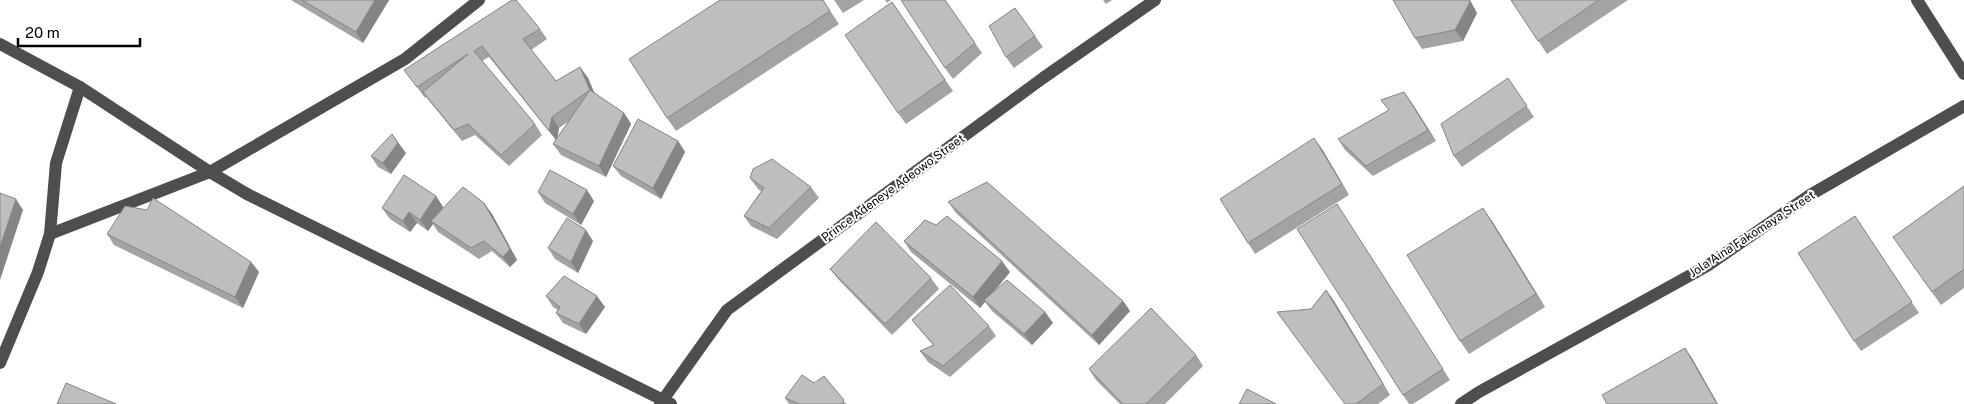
<svg xmlns="http://www.w3.org/2000/svg" width="1964" height="404" font-family="'Public Sans',sans-serif">
<style>
.lines{fill:none;stroke-linecap:round;stroke-linejoin:round}
.minor{stroke:#4e4e4e;stroke-width:12}
.wall{fill:#a3a3a3;fill-rule:evenodd}
.shaded-wall{fill:#858585}
.building{fill:#bebebe;stroke:#858585}
.labels{text-anchor:middle;dominant-baseline:central;stroke-width:4;stroke-linejoin:round;paint-order:stroke}
.street-label{font-size:12px;fill:#000;stroke:#fff}
</style>
<rect width="100%" height="100%" fill="#fff"/>
<g class="lines">
<g class="minor">
<path d="M1917 0 1964 74"/>
<path d="M0 44 80 87 210 172 247 194 671 404"/>
<path d="M50 234 210 172 405 59 479 0"/>
<path d="M0 363 38 272 50 234 56 163 80 87"/>
<path d="M660 404 727 310 1043 78 1155 0"/>
<path d="M1461 404 1479 392 1707 266 1810 195 1964 106"/>
</g>
</g>
<g class="wall">
<path d="M291 0H389L363 43Z"/>
<path d="M823 0 839 24 676 131 667 118Z"/>
<path d="M834 0H864L843 13Z"/>
<path d="M885 0H891L887 3Z"/>
<path d="M945 0 982 53 953 79 945 68Z"/>
<path d="M1103 0H1112L1106 4Z"/>
<path d="M1511 0H1628L1547 54Z"/>
<path d="M892 2 953 91 906 124 898 113Z"/>
<path d="M1015 8 1043 47 1014 68 1006 57Z"/>
<path d="M1477 13 1463 41 1422 49 1415 38Z"/>
<path d="M540 29 547 39 531 50 556 81 580 67 588 78 594 93 624 113 631 124 606 177 561 155 553 144 556 140 489 57 482 61 535 124 542 135 509 166 475 135 462 141 426 97 425 98 404 70ZM569 121 557 138 559 128Z"/>
<path d="M1508 78 1534 117 1462 167 1454 156Z"/>
<path d="M1404 92 1436 141 1373 176 1345 150 1338 139 1389 110 1381 100Z"/>
<path d="M678 141 685 152 661 199 621 176 613 166Z"/>
<path d="M1322 149 1349 195 1255 254 1248 243Z"/>
<path d="M406 153 391 174 378 167 371 156Z"/>
<path d="M750 178 811 187 819 198 777 239 751 226 744 216 761 191 758 189Z"/>
<path d="M1964 186V288L1941 305 1893 237Z"/>
<path d="M538 192 594 201 581 225 545 203Z"/>
<path d="M436 196 443 207 442 210 484 203 492 214 517 260 510 267 492 251 479 259 438 232 433 224 428 231 417 223 410 232 390 219 382 208Z"/>
<path d="M948 202 1123 301 1130 311 1099 345 956 213Z"/>
<path d="M1344 215 1450 380 1413 404H1409L1403 395Z"/>
<path d="M1855 216 1919 313 1861 351 1854 341Z"/>
<path d="M1492 221 1545 307 1469 354 1460 341Z"/>
<path d="M107 234 251 262 259 272 243 308 114 245Z"/>
<path d="M593 241 578 273 555 259 548 248Z"/>
<path d="M904 241 1010 272 993 293 1045 312 1053 323 1032 345 992 311 985 302 980 308 911 252Z"/>
<path d="M830 269 931 278 939 289 892 335 838 279Z"/>
<path d="M1326 290 1334 301 1390 395 1378 404H1345L1311 309Z"/>
<path d="M546 296 605 307 586 334 563 323 556 313 558 310 553 307Z"/>
<path d="M912 320 989 326 996 336 950 377 928 362 920 351 933 345 920 330Z"/>
<path d="M1196 355 1203 366 1165 404H1120L1096 380 1089 369Z"/>
<path d="M814 383 847 404H789L785 398Z"/>
</g>
<g class="shaded-wall">
<path d="M375 0H389L363 43 356 32Z"/>
<path d="M1469 0H1470L1477 13 1463 41 1455 30Z"/>
<path d="M580 67 588 78 598 101 590 90Z"/>
<path d="M1404 92 1412 103 1436 141 1428 130Z"/>
<path d="M624 113 631 124 606 177 599 166Z"/>
<path d="M552 117 559 128 557 141 549 131Z"/>
<path d="M392 134 406 153 391 174 383 163Z"/>
<path d="M1314 138 1322 149 1349 195 1342 184Z"/>
<path d="M678 141 685 152 661 199 653 188Z"/>
<path d="M587 190 594 201 581 225 573 214Z"/>
<path d="M436 196 443 207 433 223 431 221 433 224 428 231 420 220Z"/>
<path d="M16 199 23 210 0 280V247Z"/>
<path d="M484 203 492 214 517 260 510 267 503 257Z"/>
<path d="M1483 208 1492 221 1545 307 1536 294Z"/>
<path d="M409 212 417 223 410 232 403 221Z"/>
<path d="M586 230 593 241 578 273 571 262Z"/>
<path d="M1002 261 1010 272 980 308 973 297Z"/>
<path d="M251 262 259 272 243 308 235 297Z"/>
<path d="M1326 290 1334 301 1390 395 1383 384Z"/>
<path d="M597 296 605 307 586 334 579 324Z"/>
<path d="M1123 301 1130 311 1099 345 1092 335Z"/>
<path d="M1045 312 1053 323 1032 345 1024 334Z"/>
<path d="M1685 348 1692 358 1718 404H1717Z"/>
</g>
<g class="building">
<path d="M302 0H375L356 32Z"/>
<path d="M512 0H516L540 29 523 39 556 81 580 67 590 90 624 113 599 166 553 144 590 90 552 117 549 131 482 46 474 51 535 124 501 155 468 124 454 130 423 92 468 54 417 87 404 70Z"/>
<path d="M720 0H823L830 11 667 118 629 59Z"/>
<path d="M901 0H945L975 43 945 68Z"/>
<path d="M1393 0H1469L1470 2 1455 30 1415 38Z"/>
<path d="M1511 0H1599L1538 41Z"/>
<path d="M892 2 945 80 898 113 845 35Z"/>
<path d="M1015 8 1035 36 1006 57 989 26Z"/>
<path d="M1508 78 1527 106 1454 156 1441 124Z"/>
<path d="M1404 92 1428 130 1366 166 1338 139 1389 110 1381 100Z"/>
<path d="M638 119 678 141 653 188 613 166Z"/>
<path d="M392 134 398 143 383 163 371 156Z"/>
<path d="M1314 138 1342 184 1248 243 1220 199Z"/>
<path d="M772 159 811 187 769 228 744 216 764 188 750 178 753 169Z"/>
<path d="M550 170 587 190 573 214 538 192Z"/>
<path d="M404 175 436 196 420 220 409 212 403 221 382 208Z"/>
<path d="M987 182 1123 301 1092 335 948 202Z"/>
<path d="M1964 186V269L1932 292 1893 237Z"/>
<path d="M463 187 484 203 510 249 503 257 484 241 471 248 431 221Z"/>
<path d="M0 193 16 199 0 247Z"/>
<path d="M153 198 251 262 235 297 107 234 125 206 147 210Z"/>
<path d="M1337 204 1443 369 1403 395 1297 229Z"/>
<path d="M1483 208 1536 294 1460 341 1407 255Z"/>
<path d="M947 216 1002 261 973 297 904 241 925 220 936 225Z"/>
<path d="M1855 216 1912 302 1854 341 1798 253Z"/>
<path d="M567 218 586 230 571 262 548 248Z"/>
<path d="M876 222 931 278 885 324 830 269Z"/>
<path d="M564 276 597 296 579 324 556 313 560 307 546 296Z"/>
<path d="M1007 280 1045 312 1024 334 984 300Z"/>
<path d="M950 285 989 326 943 366 920 351 934 345 912 320Z"/>
<path d="M1326 290 1383 384 1356 404H1345L1277 312 1311 309Z"/>
<path d="M1151 308 1196 355 1146 404H1123L1089 369Z"/>
<path d="M1685 348 1717 404H1607L1602 395Z"/>
<path d="M802 375 814 383 824 376 844 400 842 404H800L785 398Z"/>
<path d="M66 383 116 404H57Z"/>
<path d="M1247 389 1276 404H1239Z"/>
</g>
<g class="labels">
<g class="street-label">
<text transform="translate(893 188) rotate(-36)">Prince Adeneye Adeowo Street</text>
<text transform="translate(1752 234) rotate(-33)">Jola Aina Fakomaya Street</text>
</g>
</g>
<path d="M18 38v8h122v-8" fill="none" stroke="#000000" stroke-width="2.5"/>
<text x="25" y="38" font-size="15" fill="#000000" stroke="#ffffff" stroke-width="4" paint-order="stroke">20 m</text>
</svg>
